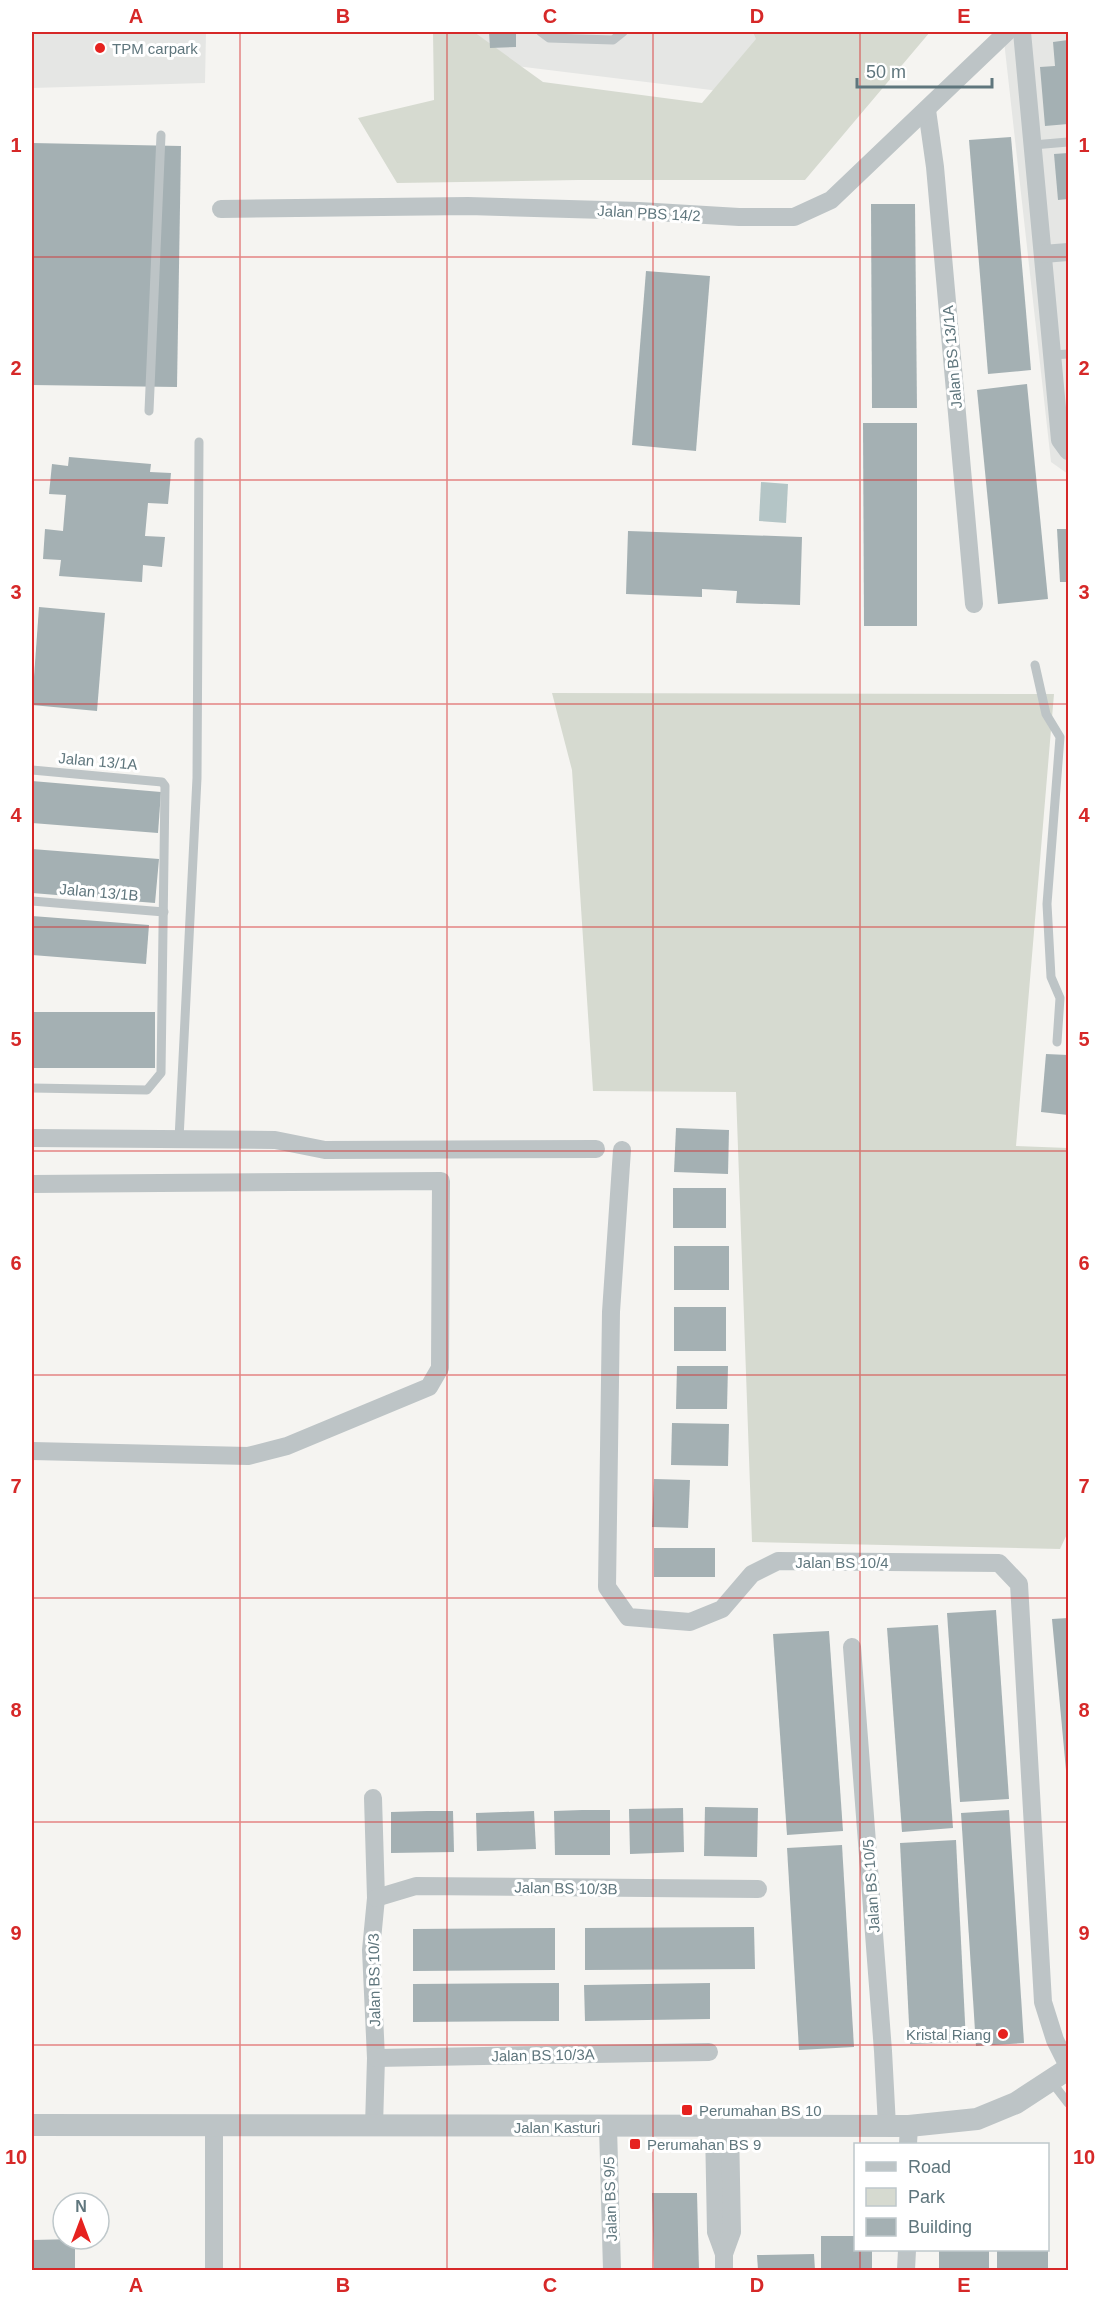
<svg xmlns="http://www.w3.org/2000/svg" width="1100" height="2302" font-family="Helvetica,sans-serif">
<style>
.built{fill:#e5e6e4}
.green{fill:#d6dad0}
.water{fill:#b4c5c6}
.building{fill:#a4b0b3}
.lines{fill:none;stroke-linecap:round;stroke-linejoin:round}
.service{stroke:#bdc4c6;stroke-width:9}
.minor{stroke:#bdc4c6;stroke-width:18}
.tertiary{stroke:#bdc4c6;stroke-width:22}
.grid{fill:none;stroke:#d62828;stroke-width:1.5;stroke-opacity:0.55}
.poi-dot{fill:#e6221f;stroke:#fff;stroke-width:2}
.labels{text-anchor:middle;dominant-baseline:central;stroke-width:6;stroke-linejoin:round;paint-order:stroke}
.poi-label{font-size:15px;fill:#5f767d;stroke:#fff;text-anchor:start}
.street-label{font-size:15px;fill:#5f767d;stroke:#fff}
.neatline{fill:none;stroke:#d62828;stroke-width:2}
.grid-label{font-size:20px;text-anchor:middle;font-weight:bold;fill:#d62828}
</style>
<rect width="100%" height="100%" fill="#f5f4f1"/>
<g class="built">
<path d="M32 32H206L205 83 32 88Z"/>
<path d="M457 32H895L817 103 460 59Z"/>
<path d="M1003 32H1068V474L1051 462Z"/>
</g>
<g class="green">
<path d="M433 32H474L543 82 702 103 756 39 753 32H930L805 180H578L397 183 358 118 434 100Z"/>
<path d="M552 693 1054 694 1016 1146 1068 1148V1532L1060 1549 752 1542 736 1092 593 1091 572 770Z"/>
</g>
<path class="water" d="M761 482 788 484 786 523 759 521Z"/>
<g class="building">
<path d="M489 32H516V47L490 48Z"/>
<path d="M1068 40V124L1045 126 1040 67 1055 66 1053 42Z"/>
<path d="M1011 137 1031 370 988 374 969 140Z"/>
<path d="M32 143 181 146 177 387 32 385Z"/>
<path d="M1068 153V199L1058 200 1054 154Z"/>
<path d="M871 204H915L917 408H872Z"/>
<path d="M646 271 710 276 696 451 632 445Z"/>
<path d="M1027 384 1048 599 998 604 977 390Z"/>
<path d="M863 423H917V626H864Z"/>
<path d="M69 457 151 464 150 472 171 473 168 504 148 503 145 536 165 537 162 567 143 565 142 582 59 576 61 560 43 559 45 529 63 531 66 495 49 494 52 464 68 466Z"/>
<path d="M1057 529H1068V582H1060Z"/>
<path d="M628 531 802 537 800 605 736 603 737 591 702 589V597L626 594Z"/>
<path d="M39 607 105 613 97 711 32 705Z"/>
<path d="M32 781 161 792 158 833 32 823Z"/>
<path d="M32 849 159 859 155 903 32 893Z"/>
<path d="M32 916 149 925 146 964 32 955Z"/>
<rect x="32" y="1012" width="123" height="56"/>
<path d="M1046 1054 1068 1055V1115L1041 1112Z"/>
<path d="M676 1128 729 1130 728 1174 674 1172Z"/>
<rect x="673" y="1188" width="53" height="40"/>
<rect x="674" y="1246" width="55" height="44"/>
<rect x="674" y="1307" width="52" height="44"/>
<path d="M677 1366H728L727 1409H676Z"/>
<path d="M672 1423 729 1424 728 1466 671 1465Z"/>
<path d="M654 1479 690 1480 688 1528 652 1527Z"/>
<rect x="654" y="1548" width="61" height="29"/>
<path d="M996 1610 1009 1799 960 1802 947 1613Z"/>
<path d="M1068 1618V1781H1067L1052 1619Z"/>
<path d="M938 1625 953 1828 902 1832 887 1628Z"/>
<path d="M829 1631 843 1831 787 1835 773 1634Z"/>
<path d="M705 1807 758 1808 757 1857 704 1856Z"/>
<path d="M683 1808 684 1852 630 1854 629 1809Z"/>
<path d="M582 1810H610V1855H555L554 1811Z"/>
<path d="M1009 1810 1024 2043 976 2046 961 1813Z"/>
<path d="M427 1811H453L454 1852 391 1853V1812Z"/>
<path d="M534 1811 536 1849 477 1851 476 1813Z"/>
<path d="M956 1840 966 2042 910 2044 900 1843Z"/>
<path d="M842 1845 854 2047 799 2050 787 1848Z"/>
<path d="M754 1927 755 1969 585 1970V1928Z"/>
<path d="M555 1928V1970L413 1971V1929Z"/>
<path d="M559 1983V2021L413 2022V1984Z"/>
<path d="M710 1983V2019L585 2021 584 1985Z"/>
<path d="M652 2193H697L699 2270H654Z"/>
<path d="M821 2236H855V2250H872V2270H821Z"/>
<path d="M75 2239V2270H32V2240Z"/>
<rect x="939" y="2250" width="50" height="20"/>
<rect x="997" y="2250" width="51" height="20"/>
<path d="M814 2254 815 2270H758L757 2255Z"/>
</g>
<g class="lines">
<g class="service">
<path d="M541 32 549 38 613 40 623 32"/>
<path d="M1033 145 1068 142"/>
<path d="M1052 355 1068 354"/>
<path d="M149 411 161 135"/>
<path d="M1035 665 1046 714 1060 737 1047 904 1051 977 1060 998 1057 1042"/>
<path d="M32 770 162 782 165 786 161 1073 147 1090 32 1088"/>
<path d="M32 901 164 912"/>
<path d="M179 1139 197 778 199 442"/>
<path d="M1051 2081 1068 2103"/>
</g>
<g class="minor">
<path d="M1022 32 1060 440 1068 451"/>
<path d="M927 110 935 167 974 604"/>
<path d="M221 209 468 206 639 211 739 217H794L831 200 1007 32"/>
<path d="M1043 254 1068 252"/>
<path d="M32 1138 275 1140 325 1150 596 1149"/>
<path d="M622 1150 611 1312 607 1587 628 1617 690 1622 722 1609 752 1574 778 1561 999 1563 1019 1584 1043 2002 1055 2040 1068 2066"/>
<path d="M32 1184 441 1181 440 1368 429 1387 287 1446 248 1456 32 1451"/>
<path d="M852 1647 883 2051 887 2126"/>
<path d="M373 1798 376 1898 371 1950 376 2058 374 2126"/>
<path d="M376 1898 416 1886 758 1889"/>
<path d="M376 2058 709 2052"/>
<path d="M608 2127 612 2270"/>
<path d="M714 2127 716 2232 724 2254V2270"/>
<path d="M908 2144 909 2126"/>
<path d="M724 2254 732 2232 730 2127"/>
<path d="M214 2270V2125"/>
<path d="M906 2270 907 2250"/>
</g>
<path class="tertiary" d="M32 2125 909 2126 977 2119 1016 2103 1068 2069"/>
</g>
<path class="grid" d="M240 32V2270M447 32V2270M653 32V2270M860 32V2144M32 257H1068M32 480H1068M32 704H1068M32 927H1068M32 1151H1068M32 1375H1068M32 1598H1068M32 1822H1068M32 2045H1068M860 2250V2270"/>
<g class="poi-dot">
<circle cx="100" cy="48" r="6"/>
<circle cx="1003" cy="2034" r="6"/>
<rect x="681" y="2104" width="12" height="12" rx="3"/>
<rect x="629" y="2138" width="12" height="12" rx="3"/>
</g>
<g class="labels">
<g class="poi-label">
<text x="112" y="48">TPM carpark</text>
<text x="991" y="2034" text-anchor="end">Kristal Riang</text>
<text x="699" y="2110">Perumahan BS 10</text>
<text x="647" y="2144">Perumahan BS 9</text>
</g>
<g class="street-label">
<text transform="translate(649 213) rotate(3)">Jalan PBS 14/2</text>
<text transform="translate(952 357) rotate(-95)">Jalan BS 13/1A</text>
<text transform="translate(98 761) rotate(5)">Jalan 13/1A</text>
<text transform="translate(99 892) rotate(5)">Jalan 13/1B</text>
<text x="842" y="1562">Jalan BS 10/4</text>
<text transform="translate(871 1886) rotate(-94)">Jalan BS 10/5</text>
<text transform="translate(566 1888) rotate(1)">Jalan BS 10/3B</text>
<text transform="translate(374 1980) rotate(-91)">Jalan BS 10/3</text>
<text transform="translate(543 2055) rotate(-1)">Jalan BS 10/3A</text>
<text x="557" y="2127">Jalan Kasturi</text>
<text transform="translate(610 2199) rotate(-92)">Jalan BS 9/5</text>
</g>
</g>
<rect width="1100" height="2302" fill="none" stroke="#ffffff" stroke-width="66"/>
<rect x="854" y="2143" width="195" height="108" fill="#ffffff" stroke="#bfc8cb" stroke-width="1.5"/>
<rect x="866" y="2162" width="30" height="9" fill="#bdc4c6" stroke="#bfc8cb" stroke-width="1.5"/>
<text x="908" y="2173" font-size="18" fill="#5f767d">Road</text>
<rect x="866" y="2188" width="30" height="18" fill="#d6dad0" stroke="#bfc8cb" stroke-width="1.5"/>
<text x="908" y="2203" font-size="18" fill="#5f767d">Park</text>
<rect x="866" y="2218" width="30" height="18" fill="#a4b0b3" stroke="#bfc8cb" stroke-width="1.5"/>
<text x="908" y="2233" font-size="18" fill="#5f767d">Building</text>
<g transform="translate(81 2221)"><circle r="28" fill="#ffffff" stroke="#bfc8cb" stroke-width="1.5"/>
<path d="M0-4.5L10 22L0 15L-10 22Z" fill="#e6221f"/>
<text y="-9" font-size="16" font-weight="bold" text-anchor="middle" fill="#5f767d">N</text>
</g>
<path d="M857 78v9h135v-9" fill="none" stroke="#5f767d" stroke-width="3"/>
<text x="866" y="78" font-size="18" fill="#5f767d" stroke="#ffffff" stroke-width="4.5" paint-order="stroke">50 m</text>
<rect x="33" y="33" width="1034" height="2236" class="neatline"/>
<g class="grid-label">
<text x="136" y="23">A</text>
<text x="343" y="23">B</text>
<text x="550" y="23">C</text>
<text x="757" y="23">D</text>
<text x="964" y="23">E</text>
<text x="16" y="152">1</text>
<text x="1084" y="152">1</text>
<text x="16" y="375">2</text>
<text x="1084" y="375">2</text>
<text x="16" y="599">3</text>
<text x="1084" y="599">3</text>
<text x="16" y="822">4</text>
<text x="1084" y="822">4</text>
<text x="16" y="1046">5</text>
<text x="1084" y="1046">5</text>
<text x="16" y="1270">6</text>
<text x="1084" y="1270">6</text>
<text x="16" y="1493">7</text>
<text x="1084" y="1493">7</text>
<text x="16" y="1717">8</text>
<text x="1084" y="1717">8</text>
<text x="16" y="1940">9</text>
<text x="1084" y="1940">9</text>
<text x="16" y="2164">10</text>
<text x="1084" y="2164">10</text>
<text x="136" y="2292">A</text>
<text x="343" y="2292">B</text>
<text x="550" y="2292">C</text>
<text x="757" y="2292">D</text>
<text x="964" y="2292">E</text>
</g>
</svg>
